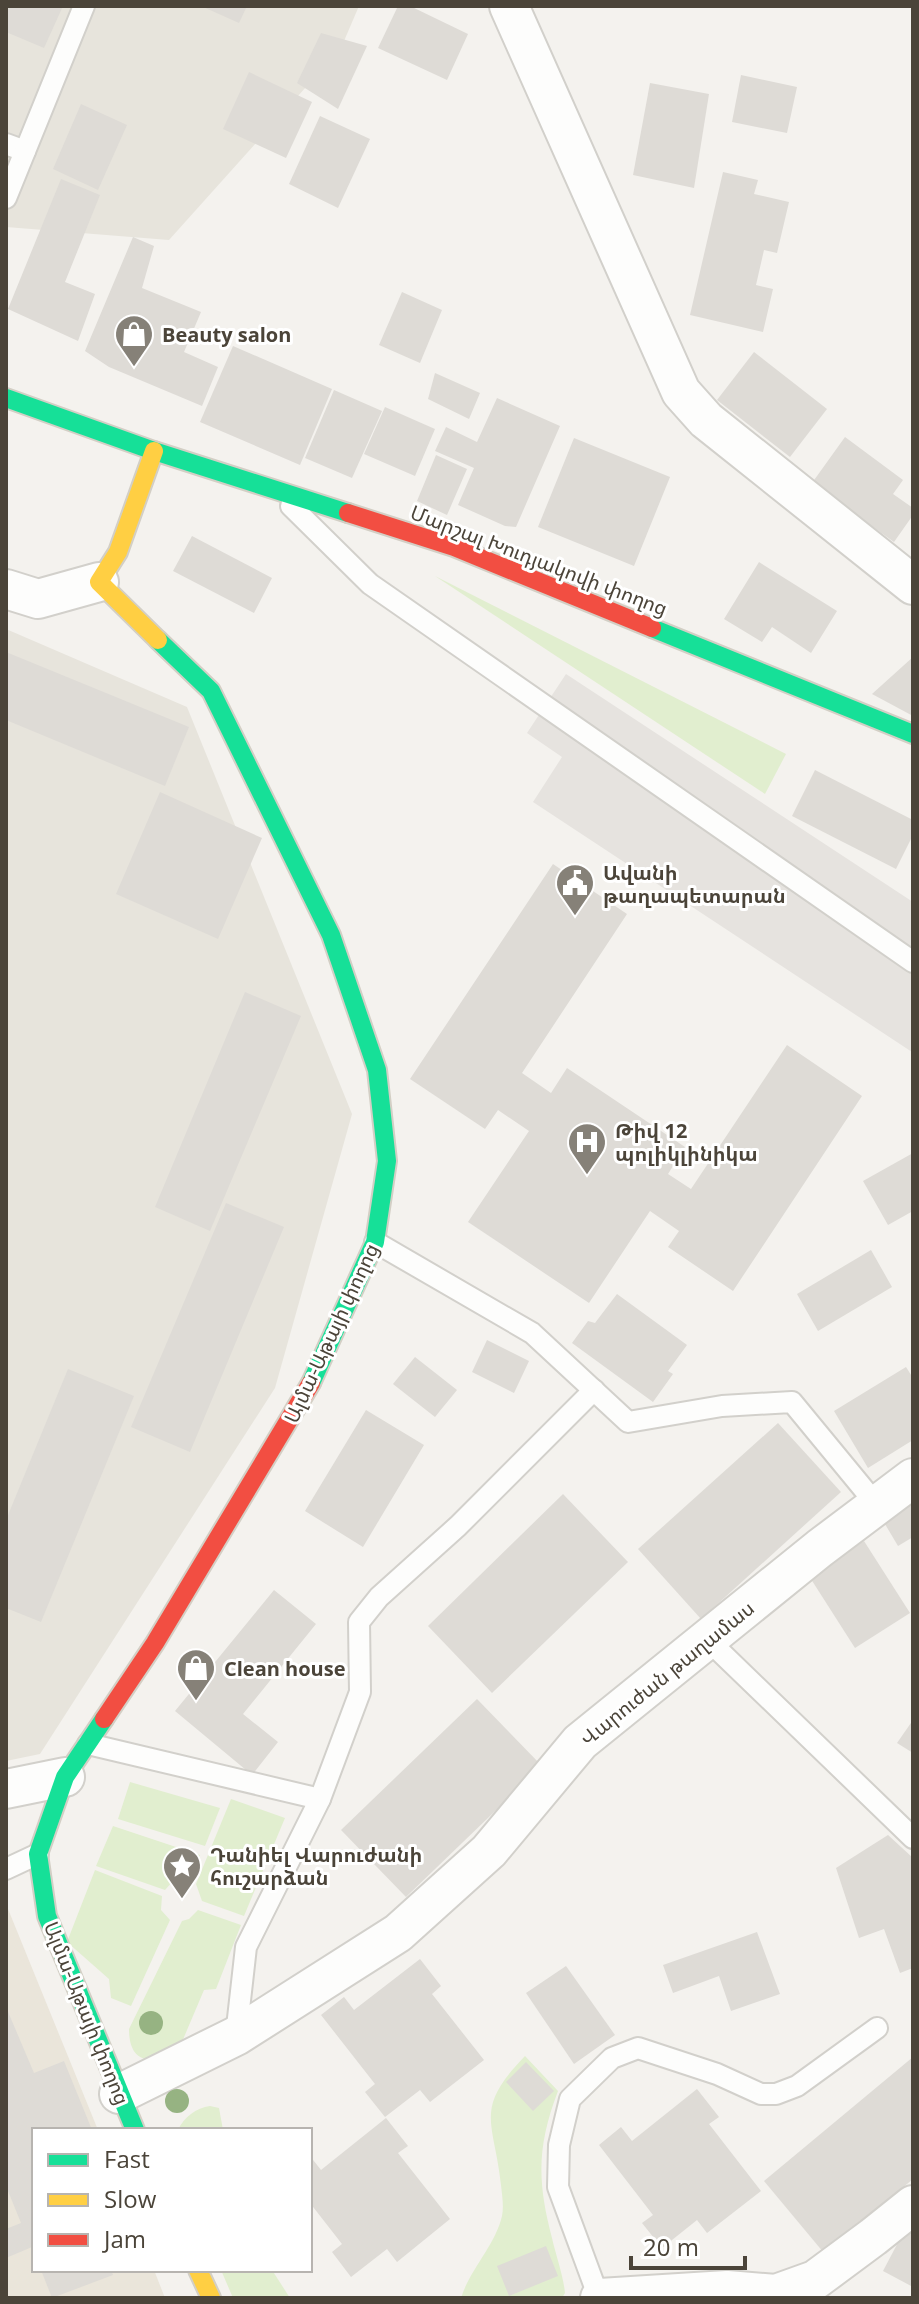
<svg xmlns="http://www.w3.org/2000/svg" width="919" height="2304" font-family="'Open Sans','Noto Sans Armenian',sans-serif">
<style>
.residential{fill:#e7e4dc}
.education{fill:#eae5da}
.green{fill:#e1eecf}
.parking{fill:#e6e3df}
.building{fill:#dedbd6}
.lines{fill:none;stroke-linecap:round;stroke-linejoin:round}
.lane-casing{stroke:#d2d0cb;stroke-width:24}
.street-casing{stroke:#d2d0cb;stroke-width:42}
.fast-casing{stroke:#d3cfc5;stroke-width:22}
.slow-casing{stroke:#d3cfc5;stroke-width:22}
.jam-casing{stroke:#d3cfc5;stroke-width:22}
.lane{stroke:#fdfdfc;stroke-width:20}
.street{stroke:#fdfdfc;stroke-width:38}
.fast{stroke:#16e098;stroke-width:18}
.slow{stroke:#ffcf43;stroke-width:18}
.jam{stroke:#f24e42;stroke-width:18}
.tree{fill:#96b382}
.labels{text-anchor:middle;dominant-baseline:central;stroke-width:6;stroke-linejoin:round;paint-order:stroke}
.poi-label{font-size:20px;font-weight:bold;fill:#4b4439;stroke:#fff;text-anchor:start}
.street-label{font-size:20px;fill:#4b4439;stroke:#fff}
</style>
<rect width="100%" height="100%" fill="#f4f2ee"/>
<g class="residential">
<path d="M6 6H359L341 48 169 240 6 227Z"/>
<path d="M6 629 187 707 352 1114 275 1388 40 1754 6 1761Z"/>
</g>
<path class="education" d="M6 1904 98 2130H34V2270H154L165 2298H6Z"/>
<g class="green">
<path d="M435 576 786 754 765 794Z"/>
<path d="M130 1782 220 1808 205 1846 118 1819Z"/>
<path d="M231 1799 285 1818 244 1916 202 1901 196 1884Z"/>
<path d="M113 1826 200 1855 189 1883 173 1881 165 1890 96 1866Z"/>
<path d="M95 1870 162 1896 161 1910 170 1920 131 2006 111 1998 109 1979 67 1942Z"/>
<path d="M198 1910 241 1925 216 1989 204 1990 176 2056C150 2064 129 2063 129 2029L182 1921 189 1919Z"/>
<path d="M525 2056 558 2091C537 2146 537 2181 552 2238 556 2256 563 2274 565 2293L562 2298H461C470 2269 495 2246 502 2216 504 2206 502 2195 501 2185 494 2120 473 2110 525 2056Z"/>
<path d="M210 2106 219 2108 223 2130H178C184 2117 196 2108 210 2106Z"/>
<path d="M221 2270H272L290 2298H233Z"/>
</g>
<path class="parking" d="M566 674 913 902 912 1052 533 802 562 757 527 733Z"/>
<g class="building">
<path d="M6 6H63L44 48 6 32Z"/>
<path d="M201 6H247L239 23Z"/>
<path d="M398 6H410L468 34 447 80 378 48Z"/>
<path d="M321 33 367 46 338 109 297 83Z"/>
<path d="M249 72 312 102 286 158 223 129Z"/>
<path d="M741 75 797 87 787 133 732 122Z"/>
<path d="M650 83 709 94 694 188 633 175Z"/>
<path d="M81 104 127 125 98 190 53 169Z"/>
<path d="M320 116 370 139 338 208 289 184Z"/>
<path d="M723 172 758 180 754 194 789 202 777 253 764 250 756 285 773 289 763 332 690 315Z"/>
<path d="M61 179 100 195 65 282 95 294 78 341 8 309Z"/>
<path d="M133 237 154 246 142 288 201 312 184 352 218 367 202 406 109 367 85 351Z"/>
<path d="M402 292 442 310 420 363 379 345Z"/>
<path d="M233 346 332 389 300 465 200 422Z"/>
<path d="M754 352 827 409 790 457 717 400Z"/>
<path d="M435 373 480 393 469 419 428 399Z"/>
<path d="M334 390 382 411 352 478 305 458Z"/>
<path d="M497 398 560 426 516 527 505 526 458 505 474 468 435 451 446 427 477 442Z"/>
<path d="M385 407 435 429 415 476 364 454Z"/>
<path d="M845 437 903 480 893 494 913 508V515L894 542 812 483Z"/>
<path d="M574 438 670 477 634 566 538 527Z"/>
<path d="M436 455 467 469 447 515 417 501Z"/>
<path d="M192 536 272 578 254 613 173 571Z"/>
<path d="M759 562 837 611 811 653 772 627 762 642 724 619Z"/>
<path d="M6 652 189 727 165 786 6 720Z"/>
<path d="M913 657V716L872 694Z"/>
<path d="M815 770 913 820V835L896 869 792 816Z"/>
<path d="M160 792 262 838 218 939 116 894Z"/>
<path d="M553 864 627 914 522 1073 551 1093 567 1068 685 1147 668 1174 691 1189 787 1045 862 1096 733 1291 668 1247 679 1231 650 1211 589 1303 468 1222 529 1131 498 1110 485 1129 410 1079Z"/>
<path d="M245 992 301 1016 210 1231 155 1207Z"/>
<path d="M913 1153V1211L888 1225 863 1181Z"/>
<path d="M226 1203 284 1227 190 1452 131 1427Z"/>
<path d="M871 1250 892 1287 818 1331 797 1294Z"/>
<path d="M617 1294 687 1345 668 1371 673 1374 653 1402 572 1343 588 1321 595 1323Z"/>
<path d="M487 1340 529 1361 514 1393 472 1372Z"/>
<path d="M415 1357 457 1390 435 1417 393 1384Z"/>
<path d="M906 1367 913 1378V1440L868 1468 834 1411Z"/>
<path d="M68 1369 134 1396 41 1622 6 1608V1520Z"/>
<path d="M366 1410 424 1445 363 1547 305 1511Z"/>
<path d="M778 1423 841 1492 701 1619 638 1549Z"/>
<path d="M913 1493V1537L898 1546 879 1514Z"/>
<path d="M563 1494 628 1562 492 1693 428 1626Z"/>
<path d="M864 1541 910 1613 855 1648 809 1576Z"/>
<path d="M274 1590 316 1624 243 1714 278 1742 252 1775 175 1711Z"/>
<path d="M477 1699 542 1766 406 1897 341 1830Z"/>
<path d="M913 1720V1753L897 1743Z"/>
<path d="M888 1835 913 1858V1968L900 1973 884 1929 859 1938 836 1868Z"/>
<path d="M757 1932 780 1994 731 2011 719 1976 673 1993 663 1965Z"/>
<path d="M420 1959 441 1986 432 1994 484 2060 430 2102 420 2090 385 2117 365 2092 375 2084 321 2015 344 1997 354 2010Z"/>
<path d="M566 1966 615 2035 574 2064 526 1993Z"/>
<path d="M6 2007 34 2073 64 2061 92 2130H34V2252L32 2247 6 2258V2229L21 2223 6 2186Z"/>
<path d="M913 2057V2179L824 2253 764 2181Z"/>
<path d="M526 2062 554 2091 533 2111 506 2082Z"/>
<path d="M697 2089 719 2117 709 2124 761 2191 707 2233 697 2220 662 2248 642 2223 653 2215 599 2145 621 2127 632 2141Z"/>
<path d="M386 2118 408 2146 398 2153 450 2219 397 2262 387 2249 351 2277 332 2252 342 2244 310 2203V2156L321 2170Z"/>
<path d="M913 2214V2287L883 2271Z"/>
<path d="M546 2246 558 2276 509 2296 497 2266Z"/>
<path d="M41 2270H111L113 2275 52 2298Z"/>
</g>
<g class="lines">
<defs>
<g id="lane">
<path d="M6 144 25 151"/>
<path d="M6 198 84 6"/>
<path d="M291 506 370 584 913 962"/>
<path d="M375 1242 532 1333 628 1422 722 1406 792 1402 876 1504"/>
<path d="M708 1640 913 1838"/>
<path d="M88 1744 320 1799"/>
<path d="M6 1869 38 1854"/>
<path d="M236 2036 246 1947 320 1799 360 1692 359 1622 379 1597 458 1526 594 1390"/>
<path d="M599 2298 558 2187 559 2145 570 2099 612 2058 638 2048 717 2074 761 2094H776L797 2086 877 2028"/>
</g>
<g id="street">
<path d="M509 6 681 392 706 420 913 585"/>
<path d="M6 589 38 599 99 582"/>
<path d="M6 1789 65 1777"/>
<path d="M119 2094 236 2036 398 1933 489 1851 580 1742 820 1548 913 1478"/>
<path d="M600 2298 727 2290 776 2294 815 2280 873 2237 913 2205"/>
</g>
<g id="fast">
<path d="M6 398 154 451 348 513"/>
<path d="M652 628 913 734"/>
<path d="M158 640 211 691 331 935 377 1070 387 1161 375 1242 311 1383"/>
<path d="M104 1719 65 1777 38 1854 47 1916 135 2130"/>
</g>
<g id="slow">
<path d="M154 451 118 552 99 582 158 640"/>
<path d="M198 2270 211 2298"/>
</g>
<g id="jam">
<path d="M348 513 454 547 652 628"/>
<path d="M104 1719 155 1643 311 1383"/>
</g>
</defs>
<use href="#lane" class="lane-casing"/>
<use href="#street" class="street-casing"/>
<use href="#fast" class="fast-casing"/>
<use href="#slow" class="slow-casing"/>
<use href="#jam" class="jam-casing"/>
<use href="#lane" class="lane"/>
<use href="#street" class="street"/>
<use href="#fast" class="fast"/>
<use href="#slow" class="slow"/>
<use href="#jam" class="jam"/>
</g>
<g class="tree">
<circle cx="151" cy="2023" r="12"/>
<circle cx="177" cy="2101" r="12"/>
</g>
<defs>
<symbol id="shop-pin" viewBox="-11 -11 22 30"><path d="M0 17L-7.5 6A9.5 9.5 0 1 1 7.5 6Z" fill="#868178" stroke="#fff"/><path d="M-5-2.5h2.3a2.7 3.5 0 0 1 5.4 0H5L5.5 6h-11ZM-1.5-2.5h3a1.5 2.3 0 0 0-3 0Z" fill="#fff"/></symbol>
<symbol id="civic-pin" viewBox="-11 -11 22 30"><path d="M0 17L-7.5 6A9.5 9.5 0 1 1 7.5 6Z" fill="#868178" stroke="#fff"/><path d="M-.6-6.5H3V-4.5H.6V-3L4-1V1h2V6H-6V1h2V-1L-.6-3ZM-1.2 2.5V6h2.4V2.5Z" fill="#fff"/></symbol>
<symbol id="hospital-pin" viewBox="-11 -11 22 30"><path d="M0 17L-7.5 6A9.5 9.5 0 1 1 7.5 6Z" fill="#868178" stroke="#fff"/><path d="M-5-5h3v3.5h4V-5h3V5h-3V1.5h-4V5h-3Z" fill="#fff"/></symbol>
<symbol id="sight-pin" viewBox="-11 -11 22 30"><path d="M0 17L-7.5 6A9.5 9.5 0 1 1 7.5 6Z" fill="#868178" stroke="#fff"/><path d="M0-6L1.8-2.2L6-1.7L2.9 1.2L3.7 5.4L0 3.3L-3.7 5.4L-2.9 1.2L-6-1.7L-1.8-2.2Z" fill="#fff"/></symbol>
</defs>
<g fill-rule="evenodd">
<use href="#shop-pin" x="112" y="312" width="44" height="60"/>
<use href="#civic-pin" x="553" y="861" width="44" height="60"/>
<use href="#hospital-pin" x="565" y="1120" width="44" height="60"/>
<use href="#shop-pin" x="174" y="1646" width="44" height="60"/>
<use href="#sight-pin" x="160" y="1844" width="44" height="60"/>
</g>
<g class="labels">
<g class="poi-label">
<text x="162" y="334">Beauty salon</text>
<text x="603" y="872">Ավանի<tspan x="603" dy="23">թաղապետարան</tspan></text>
<text x="615" y="1130">Թիվ 12<tspan x="615" dy="23">պոլիկլինիկա</tspan></text>
<text x="224" y="1668">Clean house</text>
<text x="210" y="1854">Դանիել Վարուժանի<tspan x="210" dy="23">հուշարձան</tspan></text>
</g>
<g class="street-label">
<text transform="translate(539 560) rotate(21)">Մարշալ Խուդյակովի փողոց</text>
<text transform="translate(331 1333) rotate(-65)">Ալմա-Աթայի փողոց</text>
<text transform="translate(667 1673) rotate(-39)">Վարուժան թաղամաս</text>
<text transform="translate(87 2013) rotate(68)">Ալմա-Աթայի փողոց</text>
</g>
</g>
<rect width="919" height="2304" fill="none" stroke="#4b4439" stroke-width="16"/>
<rect x="32" y="2128" width="280" height="144" fill="#ffffff" stroke="#b7b4b0" stroke-width="2"/>
<rect x="48" y="2154" width="40" height="12" fill="#16e098" stroke="#b7b4b0" stroke-width="2"/>
<text x="104" y="2168" font-size="24" fill="#4b4439">Fast</text>
<rect x="48" y="2194" width="40" height="12" fill="#ffcf43" stroke="#b7b4b0" stroke-width="2"/>
<text x="104" y="2208" font-size="24" fill="#4b4439">Slow</text>
<rect x="48" y="2234" width="40" height="12" fill="#f24e42" stroke="#b7b4b0" stroke-width="2"/>
<text x="104" y="2248" font-size="24" fill="#4b4439">Jam</text>
<path d="M631 2256v12h114v-12" fill="none" stroke="#4b4439" stroke-width="4"/>
<text x="643" y="2256" font-size="24" fill="#4b4439" stroke="#ffffff" stroke-width="6" paint-order="stroke">20 m</text>
</svg>
